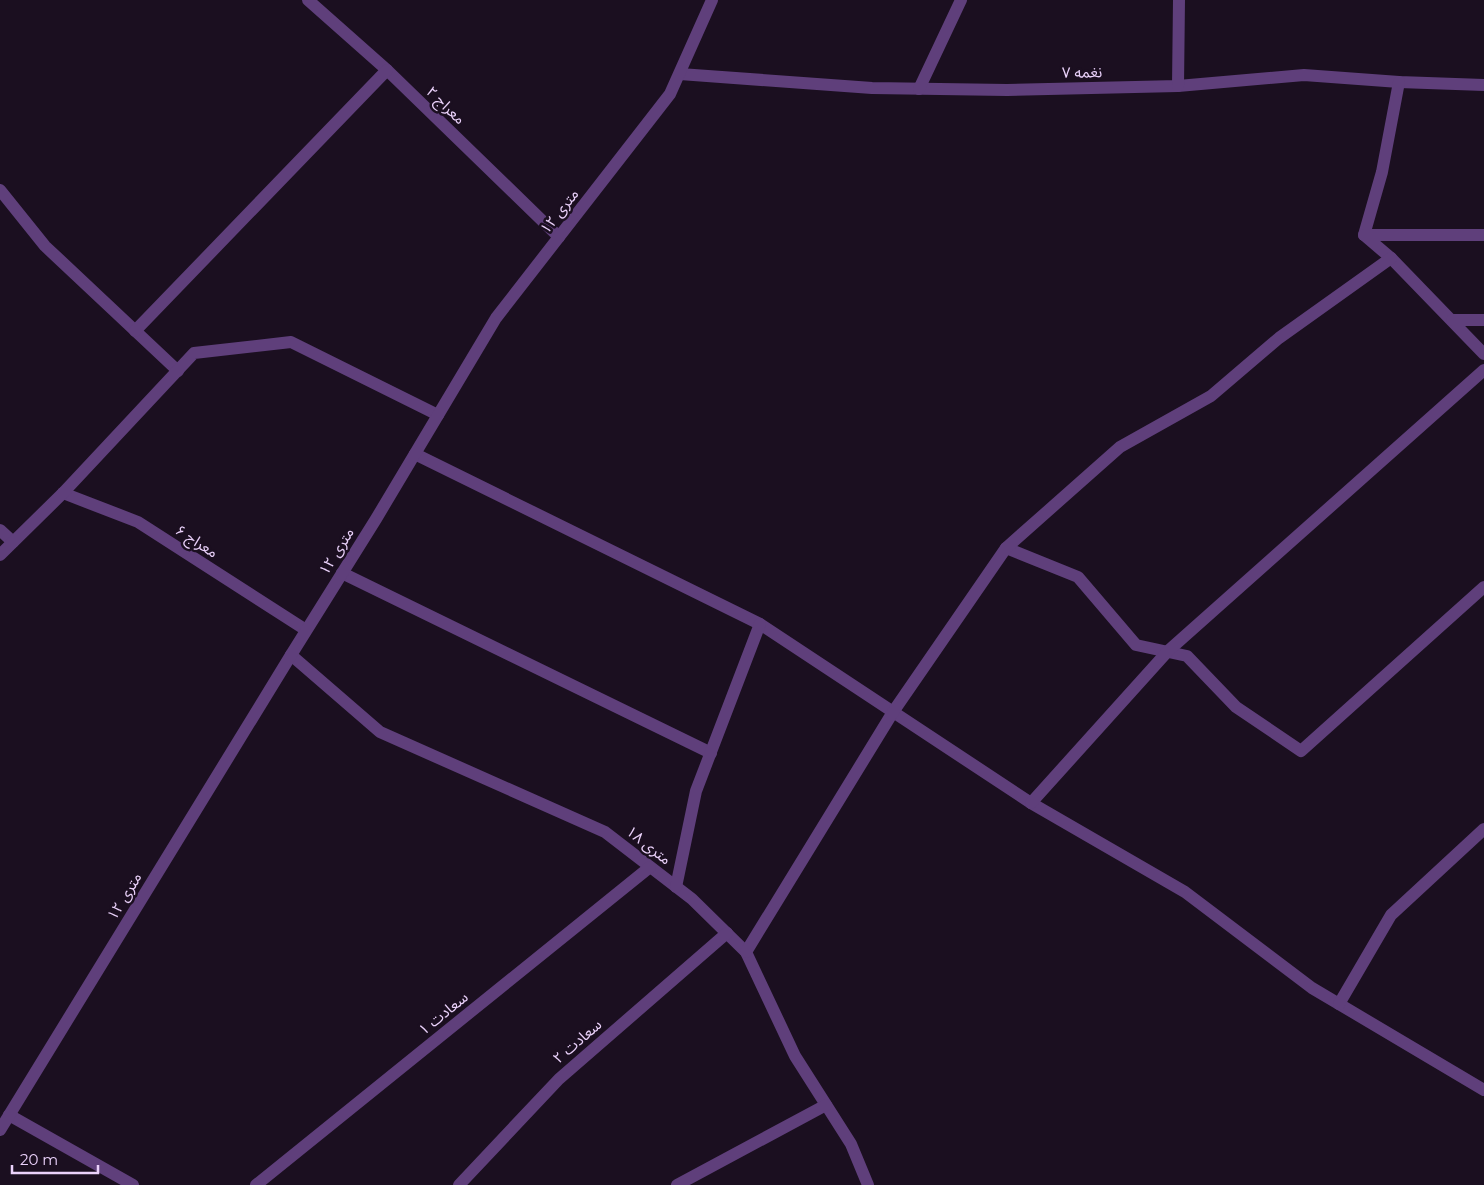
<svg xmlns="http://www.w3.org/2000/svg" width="1484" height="1185" font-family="Montserrat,'Noto Sans Arabic',sans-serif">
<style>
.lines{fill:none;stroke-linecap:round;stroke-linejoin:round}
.minor{stroke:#5f3f7b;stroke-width:12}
.labels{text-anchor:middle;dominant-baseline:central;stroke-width:5;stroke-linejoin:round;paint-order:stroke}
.street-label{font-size:15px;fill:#ebd2fb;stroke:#1b0f20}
</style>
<rect width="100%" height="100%" fill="#1b0f20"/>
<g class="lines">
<g class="minor">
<path d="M308 0 387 70 559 237"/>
<path d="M680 74 872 88 1007 90 1178 86 1304 75 1399 82 1484 85"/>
<path d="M1399 82 1382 172 1364 235 1391 258 1484 354"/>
<path d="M1178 86 1179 0"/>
<path d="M919 89 961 0"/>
<path d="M0 190 45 246 178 371"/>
<path d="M1364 235H1484"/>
<path d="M1452 320H1484"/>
<path d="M135 331 387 70"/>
<path d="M415 454 760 624 1031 803 1185 892 1312 988 1484 1090"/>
<path d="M63 493 138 522 306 630"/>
<path d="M0 530 13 542"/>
<path d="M1006 548 1078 577 1136 645 1187 656 1236 707 1301 751 1484 587"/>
<path d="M0 555 63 493 194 353 291 342 438 415"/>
<path d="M342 573 711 753"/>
<path d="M291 655 380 732 605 832 692 899 746 952 795 1056 851 1144 868 1185"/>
<path d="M1031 803 1168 651 1484 370"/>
<path d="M676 887 696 791 760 624"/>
<path d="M746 952 893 712 1006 548 1120 447 1211 396 1279 338 1391 258"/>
<path d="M1339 1004 1391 915 1484 829"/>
<path d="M9 1115 133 1185"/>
<path d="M0 1130 291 655 376 519 496 318 670 94 712 0"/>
<path d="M256 1185 650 867"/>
<path d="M459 1185 559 1079 727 933"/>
<path d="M677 1185 826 1105"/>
</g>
</g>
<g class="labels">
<g class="street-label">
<text transform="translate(1082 72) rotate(-1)">نغمه ۷</text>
<text transform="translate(446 105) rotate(44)">معراج ۲</text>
<text transform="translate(559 211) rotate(-52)">۱۲ متری</text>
<text transform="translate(197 541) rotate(33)">معراج ۶</text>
<text transform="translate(336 551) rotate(-58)">۱۲ متری</text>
<text transform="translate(649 845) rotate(38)">۱۸ متری</text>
<text transform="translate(124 896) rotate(-59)">۱۲ متری</text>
<text transform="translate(443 1013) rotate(-39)">سعادت ۱</text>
<text transform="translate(577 1041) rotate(-41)">سعادت ۲</text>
</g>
</g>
<path d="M12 1165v8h86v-8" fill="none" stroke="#ebd2fb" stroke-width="2.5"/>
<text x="20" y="1165" font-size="15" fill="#ebd2fb" stroke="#1b0f20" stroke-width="4" paint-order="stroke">20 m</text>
</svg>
